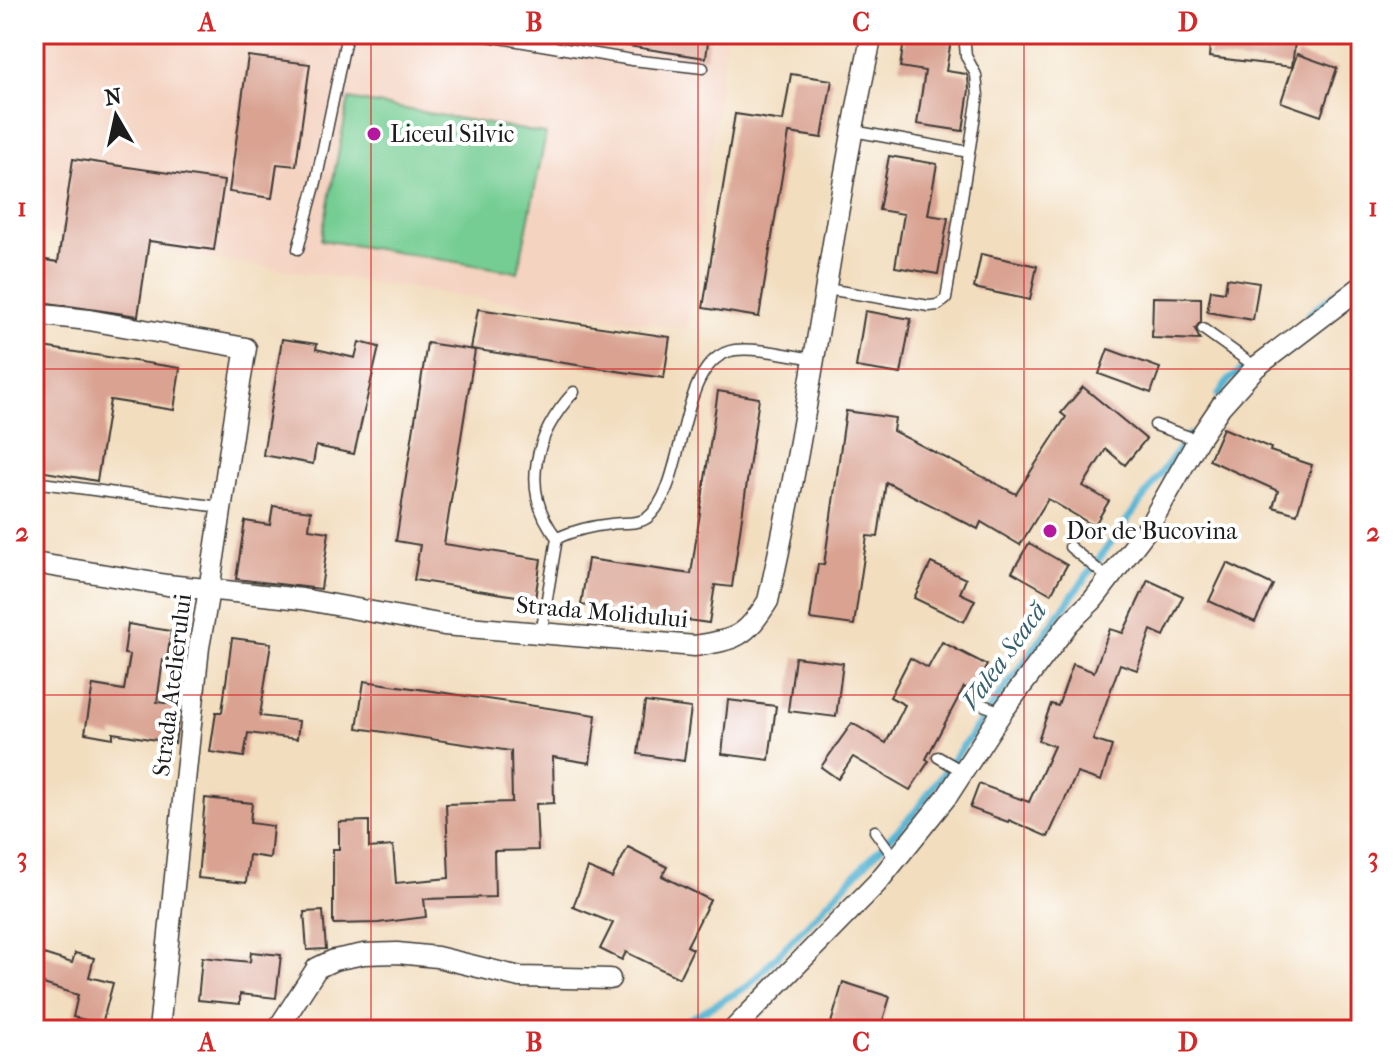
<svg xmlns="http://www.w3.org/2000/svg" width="1395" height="1064" font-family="'IM FELL French Canon',serif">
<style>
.built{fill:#f4d3c1}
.green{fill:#75cd93;stroke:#487458;stroke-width:2}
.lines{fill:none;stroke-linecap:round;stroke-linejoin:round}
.stream{stroke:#55b4d3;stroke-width:7}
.building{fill:#d9a291}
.service-casing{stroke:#3c3934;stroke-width:13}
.minor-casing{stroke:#3c3934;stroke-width:23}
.service{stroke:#fff;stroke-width:10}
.minor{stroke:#fff;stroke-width:20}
.grid{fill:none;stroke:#d62828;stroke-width:2;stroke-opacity:0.55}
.poi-dot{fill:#b5179e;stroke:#fff;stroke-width:3}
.labels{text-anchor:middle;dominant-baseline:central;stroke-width:8;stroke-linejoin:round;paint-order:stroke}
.poi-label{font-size:24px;fill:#1c1c1c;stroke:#fff;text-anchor:start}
.street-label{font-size:24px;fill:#1c1c1c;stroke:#fff}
.water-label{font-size:26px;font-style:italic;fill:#36606e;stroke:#fff}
.neatline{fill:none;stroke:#d62828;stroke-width:3}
.grid-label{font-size:26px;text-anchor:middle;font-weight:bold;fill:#d62828}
</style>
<rect width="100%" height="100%" fill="#fff"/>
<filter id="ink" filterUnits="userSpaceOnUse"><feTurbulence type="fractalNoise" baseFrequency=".0125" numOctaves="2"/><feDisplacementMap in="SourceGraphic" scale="16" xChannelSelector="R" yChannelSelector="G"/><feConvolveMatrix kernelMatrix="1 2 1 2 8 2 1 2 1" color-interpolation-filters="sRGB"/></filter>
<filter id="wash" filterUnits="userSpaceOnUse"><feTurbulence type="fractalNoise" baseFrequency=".006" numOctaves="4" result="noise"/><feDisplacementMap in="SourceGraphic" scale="32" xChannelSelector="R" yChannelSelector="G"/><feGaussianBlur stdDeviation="1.8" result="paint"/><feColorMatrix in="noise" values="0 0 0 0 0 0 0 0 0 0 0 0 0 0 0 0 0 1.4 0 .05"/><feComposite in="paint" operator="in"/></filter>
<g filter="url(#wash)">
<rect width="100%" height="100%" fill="#f2ddbe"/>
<path class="built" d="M34 34H727L687 329 34 233Z"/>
<path class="green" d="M349 99 546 134 518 272 321 240Z"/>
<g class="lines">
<g class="stream">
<path d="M1307 316 1361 272"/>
<path d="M1218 395 1229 380 1242 370"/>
<path d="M335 1030 368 1018 512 1030"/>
<path d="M653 1030 679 1025 748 986 915 812 1189 435"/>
</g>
</g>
<g id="blocks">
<g class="building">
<path d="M622 34H709L706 58 621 45Z"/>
<path d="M905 34H952L946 71 966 74 968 77 969 90 963 131 917 124 925 71 900 67Z"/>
<path d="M1211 34H1296L1292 67 1209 57Z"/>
<path d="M1297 54 1337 68 1321 116 1281 102Z"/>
<path d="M248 56 310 64 296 166 277 164 272 198 229 192Z"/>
<path d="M791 74 832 80 822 138 789 133 759 317 703 308 735 114 783 121Z"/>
<path d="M889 156 937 164 928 215 948 218 938 274 895 267 904 214 879 210Z"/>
<path d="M73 159 224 181 214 250 149 241 138 316 34 301V258L58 262Z"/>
<path d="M981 254 1037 266 1030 300 974 288Z"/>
<path d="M1227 278 1259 283 1253 320 1207 312 1211 290 1225 292Z"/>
<path d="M1153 297 1201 298V321L1195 329 1200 340 1152 338Z"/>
<path d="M478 309 670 337 664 378 471 349Z"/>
<path d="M865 311 911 319 901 374 856 367Z"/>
<path d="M282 339 317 344 316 349 355 358 359 342 379 347 354 454 316 446 313 464 263 455Z"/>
<path d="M427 343 475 350 444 544 541 559 535 599 414 580 420 545 396 541Z"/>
<path d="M36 346 180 368 174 410 110 400 97 481 34 470Z"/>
<path d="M1108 349 1160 368 1151 393 1099 374Z"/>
<path d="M1083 387 1146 439 1125 465 1106 449 1083 486 1109 501 1094 526 1048 499 1020 545 981 522 978 529 886 482 878 537 867 536 854 625 810 619 818 564 824 565 846 411 895 418 893 431 1016 494 1066 417 1061 413Z"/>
<path d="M718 391 759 398 732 587 715 585 709 623 581 605 588 559 691 574Z"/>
<path d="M1223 428 1271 448 1270 451 1312 465 1297 514 1273 507 1278 491 1209 460Z"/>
<path d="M273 506 311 511 309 529 329 532 321 589 236 579 245 521 270 525Z"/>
<path d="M1029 543 1067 565 1051 594 1012 572Z"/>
<path d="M931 563 966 579 960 593 975 600 964 622 914 598Z"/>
<path d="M1227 563 1273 585 1255 622 1209 601Z"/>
<path d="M1148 580 1183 596 1164 636 1151 630 1137 670 1120 664 1093 740 1112 746 1101 781 1077 773 1048 837 1009 820 1008 822 970 808 979 784 1029 802 1054 746 1038 740 1051 704 1058 706 1073 664 1094 672 1110 629 1123 633Z"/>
<path d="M128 624 171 631 167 660H163L157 702 180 705 175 743 113 733V738L85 733 93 685 124 690 130 655 124 654Z"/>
<path d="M232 638 271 643 260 716 299 721 297 739 248 733 244 757 210 752 216 712H222Z"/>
<path d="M942 642 987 665 974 692 964 687 926 759 929 761 910 790 853 757 838 779 821 767 852 723 886 743 905 705 890 697 910 658 928 668Z"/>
<path d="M795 657 843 663 836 717 788 711Z"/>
<path d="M364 681 596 715 590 763 553 757 554 803 536 804 538 850 494 851 495 897 424 899 426 917 378 923 333 924V849H339V822L369 821V848L393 846 396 883 449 878 446 804 512 802 511 751 357 728Z"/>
<path d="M728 700 776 706 769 760 722 754Z"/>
<path d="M645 702 691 708 684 761 638 754Z"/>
<path d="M205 798 252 803 250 823 273 826 270 858 249 855 246 883 198 878Z"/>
<path d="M628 847 667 867 662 876 710 900 687 946 693 949 679 978 626 952 622 960 600 949 613 923 573 907 588 868 612 878Z"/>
<path d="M323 911 326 949 307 950 304 912Z"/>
<path d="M34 951 72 963 75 953 94 958 89 977 113 983 102 1024 73 1017 78 995 34 981Z"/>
<path d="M251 952 281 955 276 998 240 994V1004L198 1000 202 957 250 962Z"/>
<path d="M843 982 890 997 880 1030H829Z"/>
</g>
</g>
</g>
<g filter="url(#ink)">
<use href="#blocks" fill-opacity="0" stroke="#3c3934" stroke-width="2"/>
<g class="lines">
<defs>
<g id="service">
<path d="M476 34 632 60 703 68"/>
<path d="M853 131 969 152"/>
<path d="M298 249 316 182 347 34"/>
<path d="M827 289 929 306 938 305 946 299 978 96 976 75 966 56 964 34"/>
<path d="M1203 329 1256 367"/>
<path d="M1155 425 1198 440"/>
<path d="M34 482 220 507"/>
<path d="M557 538C519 490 535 434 574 392"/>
<path d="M1070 547 1108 578"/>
<path d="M541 634 557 538C575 530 592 526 611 524 622 522 637 525 647 518 689 486 675 359 735 350 756 347 792 356 815 359"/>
<path d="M975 702 1002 712"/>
<path d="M938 757 964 772"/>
<path d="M875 831 896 860"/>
</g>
<g id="minor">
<path d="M34 314 89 320 246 348C228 447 218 548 199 647L159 1030"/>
<path d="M34 563 167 585 302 599 444 625 695 646C736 639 745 638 768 601 811 414 831 222 872 34"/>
<path d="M277 1030 317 968 334 960 364 954 397 953 437 957 520 977 610 979"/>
<path d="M733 1030 877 883 948 795 1002 712 1069 623 1093 600 1148 528 1198 440 1221 406 1256 367 1361 287"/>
</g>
</defs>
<use href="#service" class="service-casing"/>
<use href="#minor" class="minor-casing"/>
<use href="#service" class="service"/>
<use href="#minor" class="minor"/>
</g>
</g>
<path class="grid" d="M371 34V1030M698 34V1030M1024 34V1030M34 369H1361M34 695H1361"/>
<g class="poi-dot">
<circle cx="374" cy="134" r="8"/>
<circle cx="1050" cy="531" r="8"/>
</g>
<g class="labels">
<g class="poi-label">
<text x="390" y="134">Liceul Silvic</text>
<text x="1066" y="531">Dor de Bucovina</text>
</g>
<g class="street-label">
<text transform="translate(602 612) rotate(5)">Strada Molidului</text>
<text transform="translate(172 685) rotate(-83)">Strada Atelierului</text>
</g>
<g class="water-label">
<text transform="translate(1004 656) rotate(-54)">Valea Seacă</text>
</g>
</g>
<rect width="1395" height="1064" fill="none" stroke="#fff" stroke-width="88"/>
<g transform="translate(116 116) rotate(351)" stroke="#ffffff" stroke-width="6" paint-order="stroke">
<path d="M0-6L14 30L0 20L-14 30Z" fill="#1c1c1c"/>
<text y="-12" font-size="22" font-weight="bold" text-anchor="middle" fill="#1c1c1c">N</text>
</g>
<rect x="44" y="44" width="1307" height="976" class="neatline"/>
<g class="grid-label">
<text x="207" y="31">A</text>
<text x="534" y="31">B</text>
<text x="861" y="31">C</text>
<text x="1188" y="31">D</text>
<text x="22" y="216">1</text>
<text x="1373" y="216">1</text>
<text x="22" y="541">2</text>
<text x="1373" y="541">2</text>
<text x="22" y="866">3</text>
<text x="1373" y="866">3</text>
<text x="207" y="1051">A</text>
<text x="534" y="1051">B</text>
<text x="861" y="1051">C</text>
<text x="1188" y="1051">D</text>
</g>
</svg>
